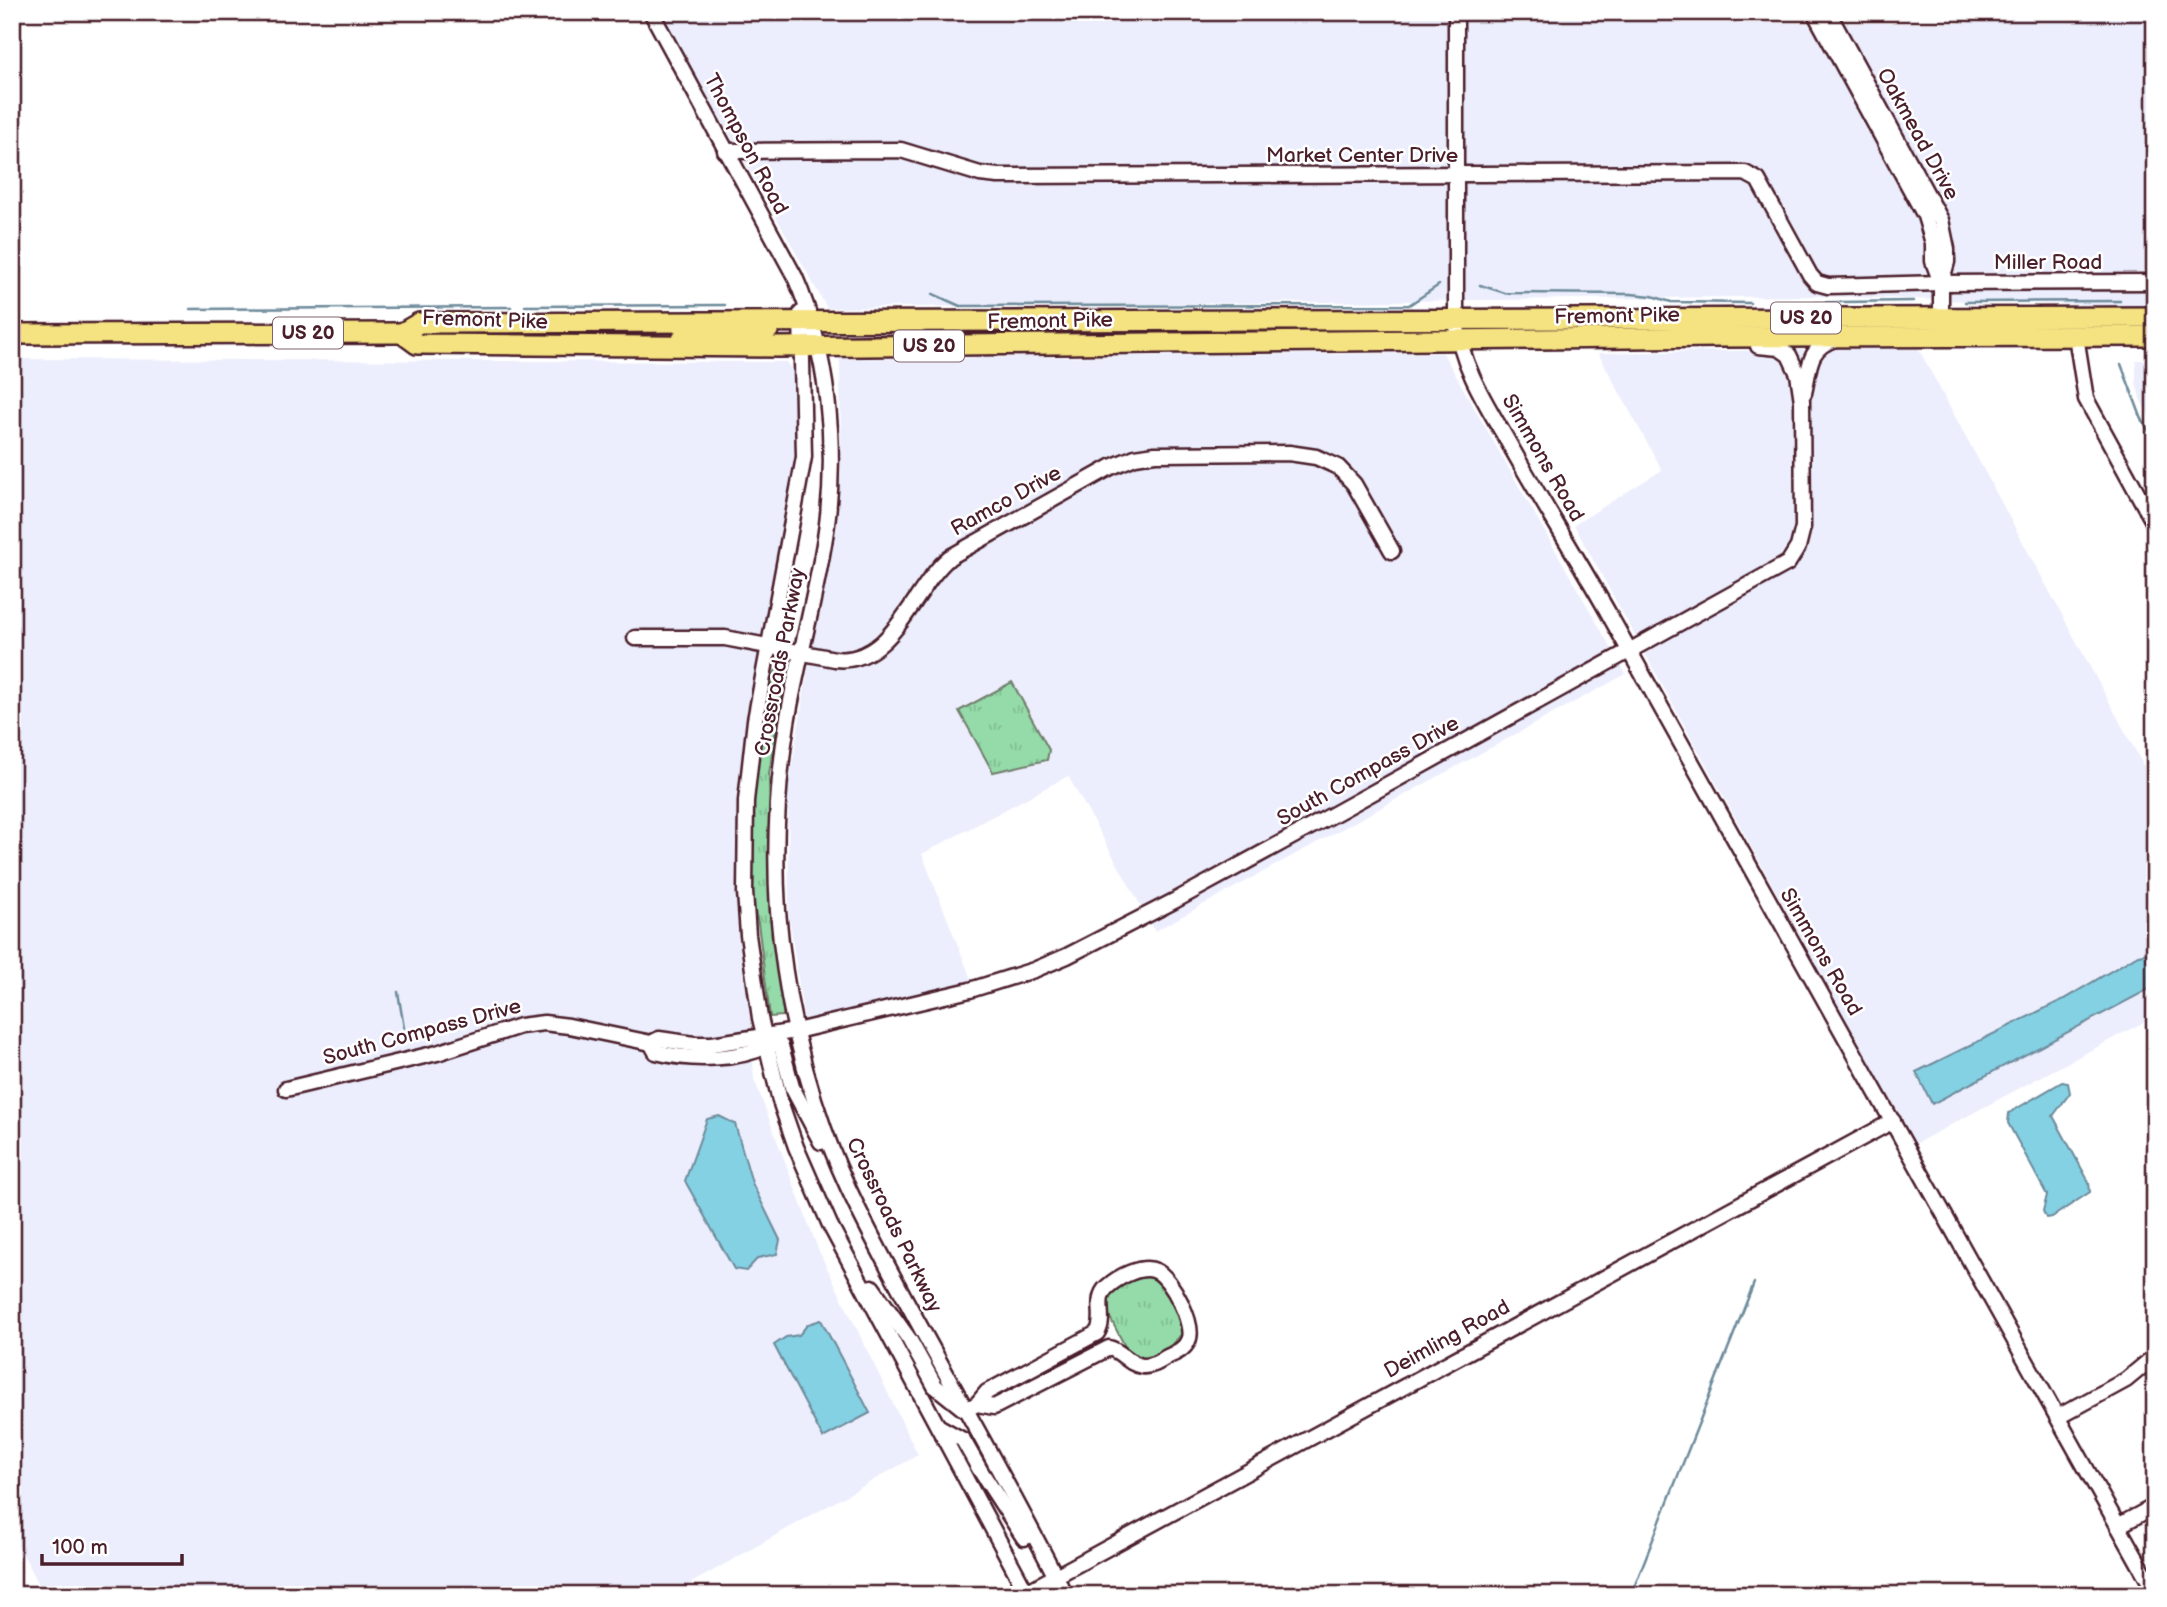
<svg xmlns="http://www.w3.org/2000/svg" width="2167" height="1607" font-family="'Balsamiq Sans',sans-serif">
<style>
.built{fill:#eceefd}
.grass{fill:url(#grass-tufts);stroke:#6f7d6a;stroke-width:2}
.water{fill:#84d1e4;stroke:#6d8a9a;stroke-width:2}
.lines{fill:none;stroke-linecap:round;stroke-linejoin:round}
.stream{stroke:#6d8a9a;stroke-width:2.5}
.minor-casing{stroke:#4a1f2b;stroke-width:19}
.major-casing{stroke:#4a1f2b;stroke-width:23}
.highway-casing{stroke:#4a1f2b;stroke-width:24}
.minor{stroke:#fff;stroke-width:14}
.major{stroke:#f5e382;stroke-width:18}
.highway{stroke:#f5e382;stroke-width:19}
.labels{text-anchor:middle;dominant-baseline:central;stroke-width:5;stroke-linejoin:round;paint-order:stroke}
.shield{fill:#fff;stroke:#80626b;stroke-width:2}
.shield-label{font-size:19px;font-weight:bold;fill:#4a1f2b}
.street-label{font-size:21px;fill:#4a1f2b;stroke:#fff}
</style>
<defs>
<pattern id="grass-tufts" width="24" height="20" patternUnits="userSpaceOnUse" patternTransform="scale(1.75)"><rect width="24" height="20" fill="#94dba9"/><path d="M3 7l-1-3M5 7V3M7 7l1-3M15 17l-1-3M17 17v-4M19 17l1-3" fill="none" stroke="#81bc92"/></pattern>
</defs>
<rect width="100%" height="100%" fill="#fff"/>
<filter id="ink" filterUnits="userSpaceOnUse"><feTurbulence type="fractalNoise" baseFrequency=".0143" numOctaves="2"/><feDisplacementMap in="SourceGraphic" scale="14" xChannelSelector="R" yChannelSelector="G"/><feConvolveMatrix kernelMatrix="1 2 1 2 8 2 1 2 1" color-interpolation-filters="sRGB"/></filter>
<g filter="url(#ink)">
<g class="built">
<path d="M661 12H1677L1684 23H1969L1964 12H2155V307L1815 296 827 308Z"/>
<path d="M1918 348 2155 787V1016L1915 1144 1574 525 1662 470 1598 353Z"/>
<path d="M1443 353 1626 674 1155 931 1068 776 922 854 973 984 804 1020 789 916 788 790 841 471 840 359Z"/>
<path d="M12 359 787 362 797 379 794 477 786 500 739 800 754 1079 818 1249 918 1455 670 1595H45L12 1534Z"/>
<path d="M2136 360H2155V425L2140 399 2136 382Z"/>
</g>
<g class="grass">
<path d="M776 670 785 674 769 774 771 907 784 1005 783 1016 770 1017 758 923 751 896V801L760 733 768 686Z"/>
<path d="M1012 682 1049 750 1047 760 993 772 959 711Z"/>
<path d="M1141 1274C1162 1276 1180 1312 1183 1332 1171 1348 1156 1359 1136 1360L1129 1354 1105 1308 1110 1290Z"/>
<path d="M1093 1340 1097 1342 1095 1347 1031 1381 1028 1379V1374Z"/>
</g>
<g class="water">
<path d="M2155 952V986L1932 1104 1916 1072 2064 999 2138 955Z"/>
<path d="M2062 1082 2068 1083 2070 1093 2053 1116 2089 1182 2090 1192 2052 1217 2046 1218 2043 1211 2047 1195 2008 1123 2009 1113Z"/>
<path d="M719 1116 735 1124 752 1183 780 1240 777 1254 758 1258 746 1271 734 1269 685 1181 707 1119Z"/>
<path d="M821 1320 870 1413 823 1438 774 1345 786 1337 799 1335 808 1324Z"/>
</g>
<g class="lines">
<g class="stream">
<path d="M1480 285 1505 293 1631 294 1652 296 1671 302 1750 303"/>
<path d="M933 294 960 306 1409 305 1439 285"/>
<path d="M1965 302 2120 301"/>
<path d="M1771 303 1913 301"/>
<path d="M525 306 725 305"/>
<path d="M191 309 511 307"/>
<path d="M2121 364 2141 417 2155 443"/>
<path d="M398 992 404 1028"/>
<path d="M1631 1595 1754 1283"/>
</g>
<defs>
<g id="minor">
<path d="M651 12 795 277C828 353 837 443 827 524 818 591 798 657 787 723 777 785 774 848 778 911 784 985 799 1059 824 1129 846 1191 878 1248 909 1306 961 1402 1016 1497 1065 1595"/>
<path d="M1456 12V320C1461 365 1485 402 1507 440 1540 499 1577 557 1610 616 1790 942 1974 1266 2155 1592"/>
<path d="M1814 12 1925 216 1933 243V261L1941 283"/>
<path d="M1828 12 1941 220 1947 249V262L1941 283V318"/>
<path d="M725 151 901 150 980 174 998 176 1745 173 1758 180 1810 275 1817 283 1828 286 1941 283 2155 282"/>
<path d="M801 313 804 457 755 720 746 801 745 892 748 935 760 1018 780 1101 796 1147 830 1225 1028 1595"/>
<path d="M2076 336 2086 399 2155 525"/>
<path d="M1804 393C1810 368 1807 348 1835 339"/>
<path d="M635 638H725L835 659C893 666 914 586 950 557L1111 467 1135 457 1155 454 1289 453 1316 457 1338 467 1354 484 1392 551"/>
<path d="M763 1034 781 1046 792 1087 821 1142"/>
<path d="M651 1043 656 1052C691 1061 740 1061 773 1043"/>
<path d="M286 1089 437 1053 520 1026 544 1023 569 1026 651 1043 659 1039 694 1044H712L796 1031 970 990 1034 970 1067 956 1176 900 1334 814 1788 563 1798 547 1803 527 1802 401 1798 374 1789 355 1779 348 1758 346"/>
<path d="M872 1287 909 1339 935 1386 965 1410 977 1404 987 1392 1097 1333C1107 1318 1093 1300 1107 1287 1118 1277 1142 1264 1156 1271 1171 1277 1196 1326 1188 1341 1184 1350 1175 1353 1167 1357 1159 1362 1151 1367 1142 1366 1128 1364 1122 1351 1109 1348L994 1407 977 1404"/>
<path d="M2058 1417 2126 1380 2155 1356"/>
<path d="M938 1426 963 1440 980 1470 1024 1538"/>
<path d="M2118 1526 2155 1506"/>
<path d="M1021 1595 1893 1121"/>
</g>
<path id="major" d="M682 338 769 330"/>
<g id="highway">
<path d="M402 333 417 344 778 347 1720 337 2155 336"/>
<path d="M402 333 419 323 2155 317"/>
<path d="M12 334 402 333"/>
</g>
</defs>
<use href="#minor" class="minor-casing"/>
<use href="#major" class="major-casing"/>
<use href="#highway" class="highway-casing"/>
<use href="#minor" class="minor"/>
<use href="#major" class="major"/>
<use href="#highway" class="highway"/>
</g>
</g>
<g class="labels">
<g class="shield">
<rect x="1771" y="302.5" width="70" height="31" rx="5"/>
<rect x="273" y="317.5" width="70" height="31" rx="5"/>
<rect x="894" y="330.5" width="70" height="31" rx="5"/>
</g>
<g class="shield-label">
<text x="1806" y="318">US 20</text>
<text x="308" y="333">US 20</text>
<text x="929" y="346">US 20</text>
</g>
<g class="street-label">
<text transform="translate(1918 134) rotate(61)">Oakmead Drive</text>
<text transform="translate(746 144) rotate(62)">Thompson Road</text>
<text x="1362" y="155">Market Center Drive</text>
<text x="2048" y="262">Miller Road</text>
<text transform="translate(1617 316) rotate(-1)">Fremont Pike</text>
<text transform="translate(485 320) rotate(2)">Fremont Pike</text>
<text transform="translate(1050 321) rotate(-1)">Fremont Pike</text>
<text transform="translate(1543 458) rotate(60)">Simmons Road</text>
<text transform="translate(1006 501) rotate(-29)">Ramco Drive</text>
<text transform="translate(780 662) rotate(-79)">Crossroads Parkway</text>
<text transform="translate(1368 771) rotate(-29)">South Compass Drive</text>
<text transform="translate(1821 952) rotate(60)">Simmons Road</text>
<text transform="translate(422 1032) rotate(-15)">South Compass Drive</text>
<text transform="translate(894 1225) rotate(64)">Crossroads Parkway</text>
<text transform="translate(1447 1339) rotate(-29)">Deimling Road</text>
</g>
</g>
<rect width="2167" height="1607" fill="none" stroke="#fff" stroke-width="42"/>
<rect x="21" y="21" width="2125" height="1565" fill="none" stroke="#4a1f2b" stroke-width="2.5" filter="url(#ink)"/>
<path d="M42 1554v10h140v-10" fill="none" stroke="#4a1f2b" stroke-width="3.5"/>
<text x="52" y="1554" font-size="21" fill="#4a1f2b" stroke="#ffffff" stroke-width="5" paint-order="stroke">100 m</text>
</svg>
